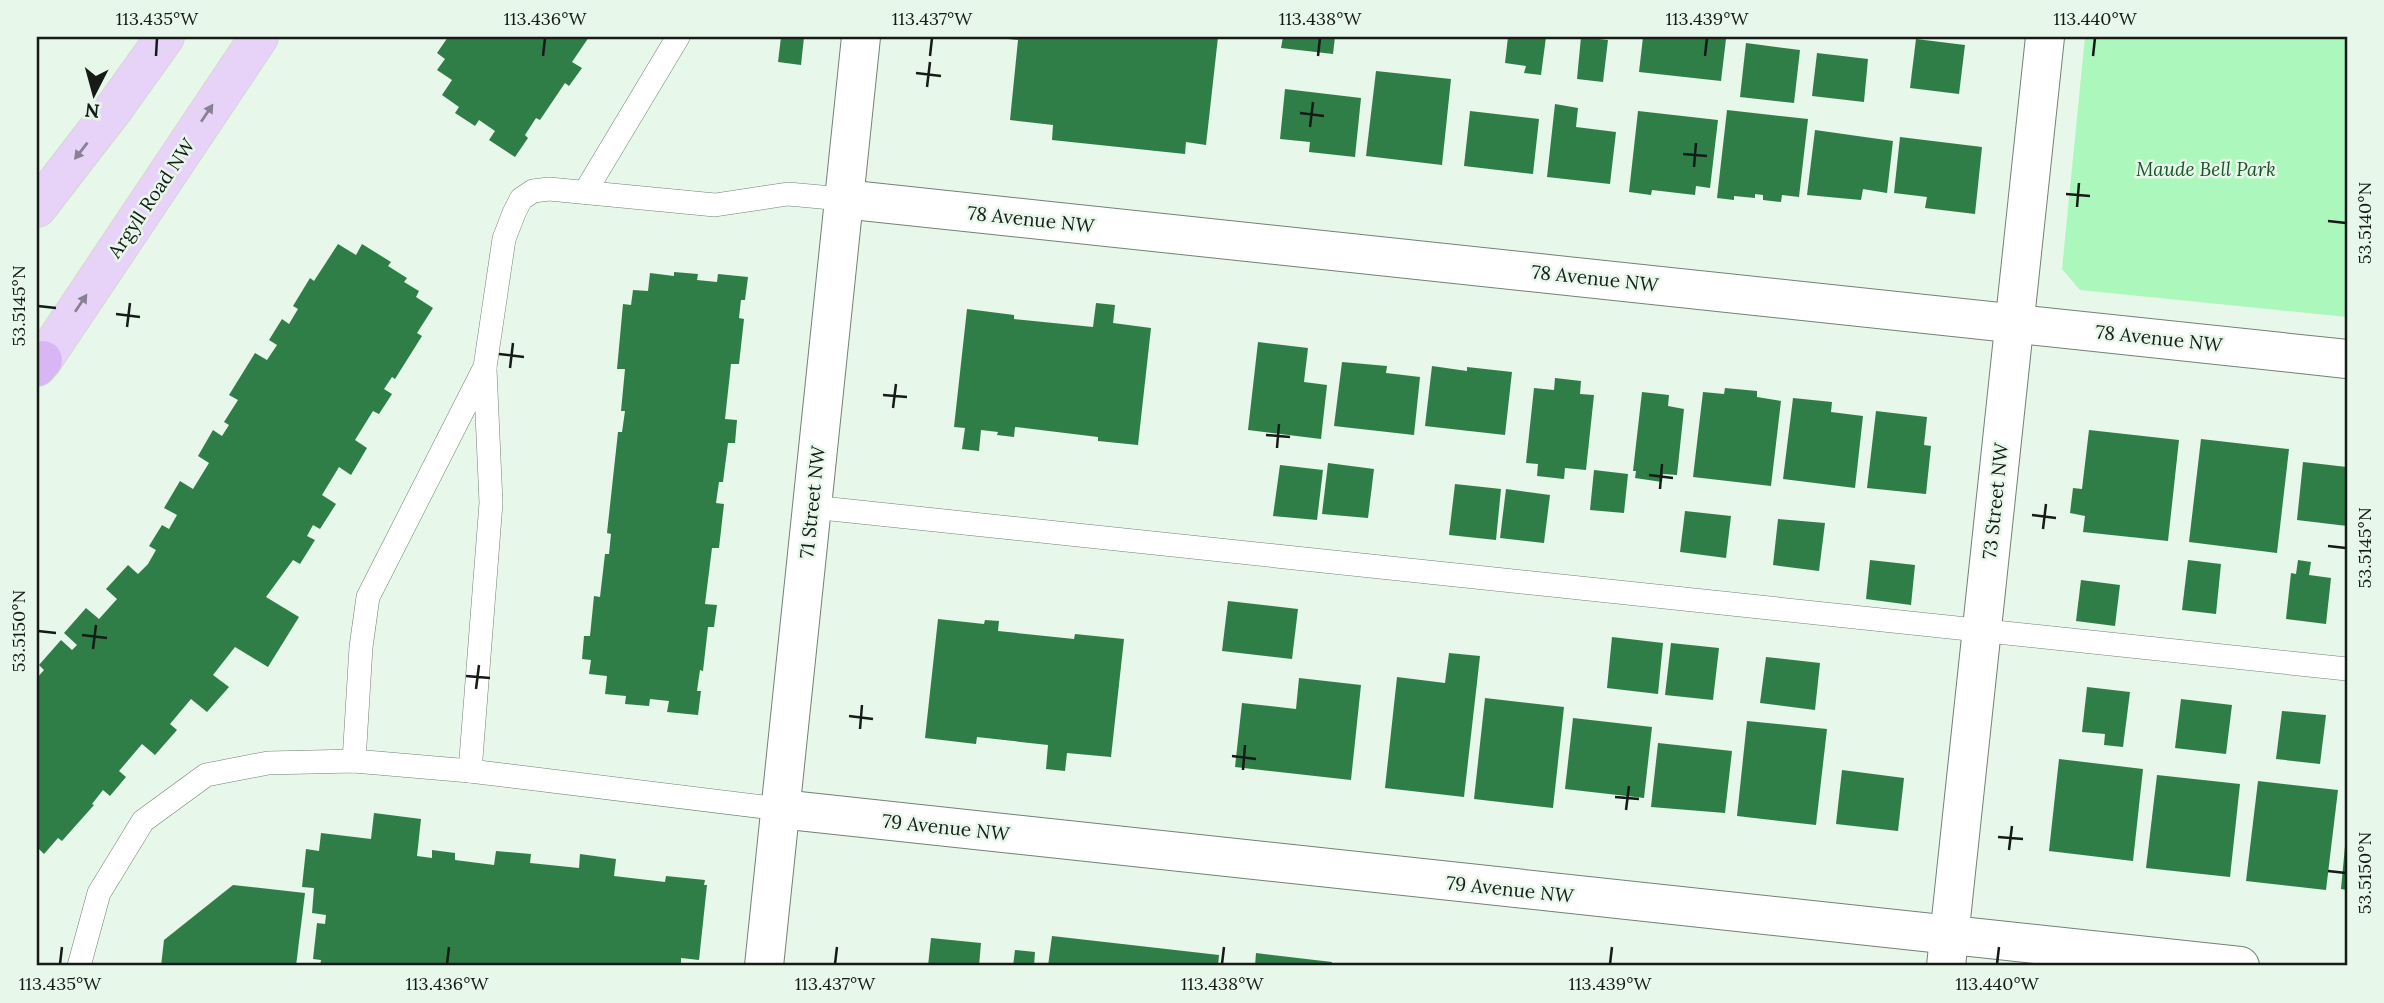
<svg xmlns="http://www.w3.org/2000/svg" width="2384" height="1003" font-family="Lora,serif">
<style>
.green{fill:#acf7bc}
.building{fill:#307e47}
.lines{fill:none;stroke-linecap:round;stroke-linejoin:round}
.lane-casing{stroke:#738175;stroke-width:24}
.street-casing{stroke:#738175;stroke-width:40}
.secondary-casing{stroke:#738175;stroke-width:40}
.primary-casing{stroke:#d5d6d5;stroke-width:40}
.highway-casing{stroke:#d5d6d5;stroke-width:40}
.lane{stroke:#fff;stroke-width:23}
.street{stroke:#fff;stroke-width:38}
.secondary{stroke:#fff;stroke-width:38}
.primary{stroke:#e8d3f8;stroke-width:38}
.highway{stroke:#d8b6f4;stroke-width:38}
.oneway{fill:#8a8093}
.ticks{fill:none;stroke:#161b17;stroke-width:2.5}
.labels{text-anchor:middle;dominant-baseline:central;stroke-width:5;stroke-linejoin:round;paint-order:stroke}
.park-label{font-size:19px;font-style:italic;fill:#1b532c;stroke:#e7f7ea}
.street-label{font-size:19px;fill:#161b17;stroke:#e7f7ea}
.neatline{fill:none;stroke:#161b17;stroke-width:2.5}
.ticks-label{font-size:18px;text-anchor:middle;fill:#161b17}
</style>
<rect width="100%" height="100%" fill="#e7f7ea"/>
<path class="green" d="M2085 37H2347V317L2080 290 2062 269Z"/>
<g class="building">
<path d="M448 37H589L572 62 582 68 569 86 565 83 540 120 536 118 525 135 528 138 515 157 489 140 495 131 479 120 475 126 455 113 459 107 442 95 452 80 437 70 445 59 437 53Z"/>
<path d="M781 37H804L801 65 778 62Z"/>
<path d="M1009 37H1218L1206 145 1186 142 1185 154 1052 140 1053 125 1010 120 1018 40 1008 39Z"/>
<path d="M1283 37H1335L1333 54 1281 48Z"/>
<path d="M1508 37H1546L1541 75 1524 73 1526 66 1505 63Z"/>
<path d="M1581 37 1608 40 1603 82 1577 79Z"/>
<path d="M1643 37 1726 39 1721 81 1639 72Z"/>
<path d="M1916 39 1965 45 1959 94 1910 88Z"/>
<path d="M1746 43 1800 50 1794 103 1740 97Z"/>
<path d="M1817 53 1868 59 1864 102 1812 96Z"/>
<path d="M1376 71 1451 79 1442 165 1366 156Z"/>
<path d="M1285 89 1361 98 1355 157 1309 152 1310 142 1280 139Z"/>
<path d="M1555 104 1578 108 1576 127 1616 132 1610 184 1547 177Z"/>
<path d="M1727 110 1808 119 1799 197 1782 195 1781 202 1763 200V195L1755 194V198L1734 196V200L1717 198Z"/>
<path d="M1470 111 1539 119 1533 174 1464 166Z"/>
<path d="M1638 111 1718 120 1710 188 1696 186 1695 195 1652 190 1651 195 1629 192Z"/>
<path d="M1815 130 1893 141 1887 193 1863 189 1861 200 1807 195Z"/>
<path d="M1900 137 1982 147 1975 214 1925 208 1927 197 1894 193Z"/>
<path d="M338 244 356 255 362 244 391 262 388 266 407 278 404 282 419 291 416 297 433 308 417 333 422 336 395 379 392 377 384 389 392 394 379 414 373 411 355 440 367 448 351 475 339 467 322 495 336 504 320 529 313 525 307 536 315 540 300 564 293 560 266 597 299 617 268 667 235 647 213 675 229 687 207 712 191 699 170 724 177 730 155 755 142 744 119 771 126 777 110 796 103 790 92 804 94 805 62 841 58 838 44 854 37 847V678L44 670 39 665 61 640 72 650 77 645 64 633 86 608 99 619 117 599 106 589 128 565 138 574 148 564 156 550 149 546 162 525 169 529 177 515 164 508 180 481 193 489 209 463 198 456 213 430 222 436 229 425 224 422 238 400 229 395 255 353 267 360 277 345 269 340 282 319 289 324 298 309 293 306 310 278 314 281Z"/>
<path d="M674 272 698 274 697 280 717 282 718 274 748 277 745 300H741L739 318 744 319 739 364H731L725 419 737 420 735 443H728L723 482H719L716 503 724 504 719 548H712L705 604 717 605 714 627H708L703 671 700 670 697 691H701L698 715 667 712 669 701 650 699 649 706 625 704 626 696 605 694 607 676 589 674 591 660 582 659 584 636H590L594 596 600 597 605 554H609L611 534 607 533 618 432H622L625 411H621L625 369H617L623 304 631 305 633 290 648 291 650 273 674 276Z"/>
<path d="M1096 303 1115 305 1113 323 1151 328 1138 445 1098 441V437L1015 427 1014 437 997 435 998 432 981 430 979 451 962 449 965 428 954 427 967 309 1014 315V319L1093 327Z"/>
<path d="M1258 342 1308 348 1304 382 1327 385 1321 439 1248 430Z"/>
<path d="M1342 362 1387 366 1386 373 1420 377 1414 435 1334 426Z"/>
<path d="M1432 366 1467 371V367L1512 372 1505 435 1425 426Z"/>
<path d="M1555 378 1581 381 1580 394 1594 395 1586 470 1565 468 1564 479 1537 476 1538 464 1526 463 1534 388 1554 390Z"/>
<path d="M1725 388 1757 391V397L1781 401 1771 486 1693 477 1703 392 1724 394Z"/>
<path d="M1642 392 1669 395 1668 406 1684 409 1677 475 1663 474 1662 482 1635 478 1636 471H1633Z"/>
<path d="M1793 398 1832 402 1831 412 1863 416 1855 488 1783 479Z"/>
<path d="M1876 411 1927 417 1924 445 1931 446 1926 494 1867 488Z"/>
<path d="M2089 430 2179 440 2168 541 2083 532 2085 516 2070 513 2073 488 2082 489Z"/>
<path d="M2201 439 2289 449 2277 553 2189 542Z"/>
<path d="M2303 462 2347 467V526L2297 520Z"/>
<path d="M1328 463 1374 469 1368 518 1322 514Z"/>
<path d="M1280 465 1323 470 1317 520 1273 516Z"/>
<path d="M1594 470 1628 474 1624 513 1590 510Z"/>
<path d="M1455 484 1501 489 1496 540 1449 535Z"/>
<path d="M1506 489 1550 495 1544 543 1500 538Z"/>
<path d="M1685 511 1731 516 1726 558 1680 552Z"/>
<path d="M1778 519 1825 523 1819 571 1773 565Z"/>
<path d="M1870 560 1915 565 1911 605 1866 599Z"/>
<path d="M2188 560 2221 564 2216 614 2182 610Z"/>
<path d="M2298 560 2311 562 2309 575 2331 578 2326 624 2286 619 2291 573 2296 574Z"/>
<path d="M2081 580 2120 585 2115 626 2076 621Z"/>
<path d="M1228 601 1298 609 1292 659 1222 651Z"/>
<path d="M938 619 984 624 985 620 999 621 998 631 1074 639 1075 634 1124 639 1111 757 1067 753 1065 771 1046 769 1048 745 977 737 976 744 925 738Z"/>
<path d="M1612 637 1663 643 1658 694 1607 688Z"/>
<path d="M1671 643 1719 648 1713 700 1665 695Z"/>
<path d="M1449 653 1480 656 1464 797 1385 788 1397 677 1445 683Z"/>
<path d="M1766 657 1820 663 1815 710 1760 703Z"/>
<path d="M1299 678 1361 685 1351 780 1235 767 1242 703 1296 709Z"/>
<path d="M2087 687 2130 692 2123 747 2104 745 2105 734 2082 732Z"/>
<path d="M1485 698 1564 707 1553 808 1474 799Z"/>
<path d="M2181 699 2232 705 2226 754 2175 748Z"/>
<path d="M2282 711 2326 715 2320 764 2276 759Z"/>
<path d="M1573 718 1652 727 1644 798 1565 789Z"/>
<path d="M1747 721 1827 729 1816 825 1737 816Z"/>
<path d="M1658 743 1732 751 1725 813 1651 807Z"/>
<path d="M2059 759 2143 769 2133 861 2049 851Z"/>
<path d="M1842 770 1904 778 1898 831 1836 824Z"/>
<path d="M2157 775 2240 784 2230 877 2146 868Z"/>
<path d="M2258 781 2338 790 2326 890 2246 881Z"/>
<path d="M374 813 421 819 417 856 432 858V850L455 853V860L494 865 496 851 531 854 530 863 579 868 580 854 616 859 614 876 665 882 666 876 705 880 704 885H707L699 960 681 958V966H320L321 960 313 959 317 923 325 924 326 915 312 913 314 888 302 887 306 849 319 851 321 833 371 839Z"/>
<path d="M2345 846 2347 847V890L2341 889Z"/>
<path d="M233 885 305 893 296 966H161L164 940Z"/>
<path d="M1052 936 1219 955 1218 966H1048Z"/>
<path d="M931 938 981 943 979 966H928Z"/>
<path d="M1015 950 1035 952 1034 966H1013Z"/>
<path d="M1256 953 1332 962 1331 966H1255Z"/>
</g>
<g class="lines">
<defs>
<g id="lane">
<path d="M585 192 678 37"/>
<path d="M812 507 2347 669"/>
<path d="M354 761 361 647 368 597 485 367 504 239 514 213 521 199 533 191 549 189 715 205 788 194 843 199"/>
<path d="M470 771 491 503 485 369"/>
<path d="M79 966 99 893 143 821 206 775 268 763 354 761 470 771 780 809"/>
</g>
<g id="street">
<path d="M843 199 2347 359"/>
<path d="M780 809 2240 966"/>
<path d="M1946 966 2045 37"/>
</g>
<path id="secondary" d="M764 966 861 37"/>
<g id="primary">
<path d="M37 208 115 107 165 37"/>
<path d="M43 360 259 37"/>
</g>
<path id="highway" d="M37 367 43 360"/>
</defs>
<use href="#lane" class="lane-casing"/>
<use href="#street" class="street-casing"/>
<use href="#secondary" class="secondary-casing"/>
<use href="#primary" class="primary-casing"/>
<use href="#highway" class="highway-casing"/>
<use href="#lane" class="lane"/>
<use href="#street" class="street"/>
<use href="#secondary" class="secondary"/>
<use href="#primary" class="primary"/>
<use href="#highway" class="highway"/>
</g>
<defs><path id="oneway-solid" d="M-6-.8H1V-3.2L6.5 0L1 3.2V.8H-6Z" transform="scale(1.75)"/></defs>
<g class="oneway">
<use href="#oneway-solid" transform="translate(207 113) rotate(-56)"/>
<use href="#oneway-solid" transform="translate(81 151) rotate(128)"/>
<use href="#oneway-solid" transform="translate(81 303) rotate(-56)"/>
</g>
<path class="ticks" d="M156 56 157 38M543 56 545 38M930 56 932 38M1318 56 1320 38M1705 56 1707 38M2093 56 2095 38M916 73 941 76M927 87 930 62M1300 113 1324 116M1310 127 1313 102M1683 154 1707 156M1694 167 1696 143M2066 194 2090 196M2077 207 2079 183M2328 221 2346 223M38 306 56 308M116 314 140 317M127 327 130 303M499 354 524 357M510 368 513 343M883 395 907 397M893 408 896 384M1266 435 1290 437M1277 448 1279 424M1649 475 1673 478M1660 489 1662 464M2032 515 2056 518M2043 529 2046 504M2328 546 2346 548M38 631 56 633M82 635 107 638M93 649 96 625M466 676 490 678M476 689 479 665M849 716 873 719M860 729 862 705M1232 756 1256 759M1243 770 1245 745M1615 797 1639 799M1626 810 1629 786M1998 837 2023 839M2009 850 2012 826M2328 871 2346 873M60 964 62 947M447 964 449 947M835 964 837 947M1222 964 1224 947M1610 964 1612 947M1997 964 1999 947"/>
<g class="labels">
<g class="park-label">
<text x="2206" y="169">Maude Bell Park</text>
</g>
<g class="street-label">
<text transform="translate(151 198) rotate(-56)">Argyll Road NW</text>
<text transform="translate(1031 219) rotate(6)">78 Avenue NW</text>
<text transform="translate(1595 278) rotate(6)">78 Avenue NW</text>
<text transform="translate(2159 338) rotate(6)">78 Avenue NW</text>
<text transform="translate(1995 501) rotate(-84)">73 Street NW</text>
<text transform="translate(812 502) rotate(-84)">71 Street NW</text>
<text transform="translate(946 827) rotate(6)">79 Avenue NW</text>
<text transform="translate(1510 889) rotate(6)">79 Avenue NW</text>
</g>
</g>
<rect width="2384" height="1003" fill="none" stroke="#e7f7ea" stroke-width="77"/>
<g transform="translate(94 94) rotate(186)" stroke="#e7f7ea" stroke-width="5" paint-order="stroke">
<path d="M0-5L12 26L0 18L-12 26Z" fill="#161b17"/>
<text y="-10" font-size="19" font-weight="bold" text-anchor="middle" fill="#161b17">N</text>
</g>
<rect x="38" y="38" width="2308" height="926" class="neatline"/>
<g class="ticks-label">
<text x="157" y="25">113.435°W</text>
<text x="545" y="25">113.436°W</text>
<text x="932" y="25">113.437°W</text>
<text x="1320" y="25">113.438°W</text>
<text x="1707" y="25">113.439°W</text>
<text x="2095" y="25">113.440°W</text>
<text transform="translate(2365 223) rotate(-90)" y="6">53.5140°N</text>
<text transform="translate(19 306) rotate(-90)" y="6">53.5145°N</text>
<text transform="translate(2365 548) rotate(-90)" y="6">53.5145°N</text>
<text transform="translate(19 631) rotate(-90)" y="6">53.5150°N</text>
<text transform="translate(2365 873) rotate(-90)" y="6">53.5150°N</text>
<text x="60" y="990">113.435°W</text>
<text x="447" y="990">113.436°W</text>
<text x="835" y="990">113.437°W</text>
<text x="1222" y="990">113.438°W</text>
<text x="1610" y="990">113.439°W</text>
<text x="1997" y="990">113.440°W</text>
</g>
</svg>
